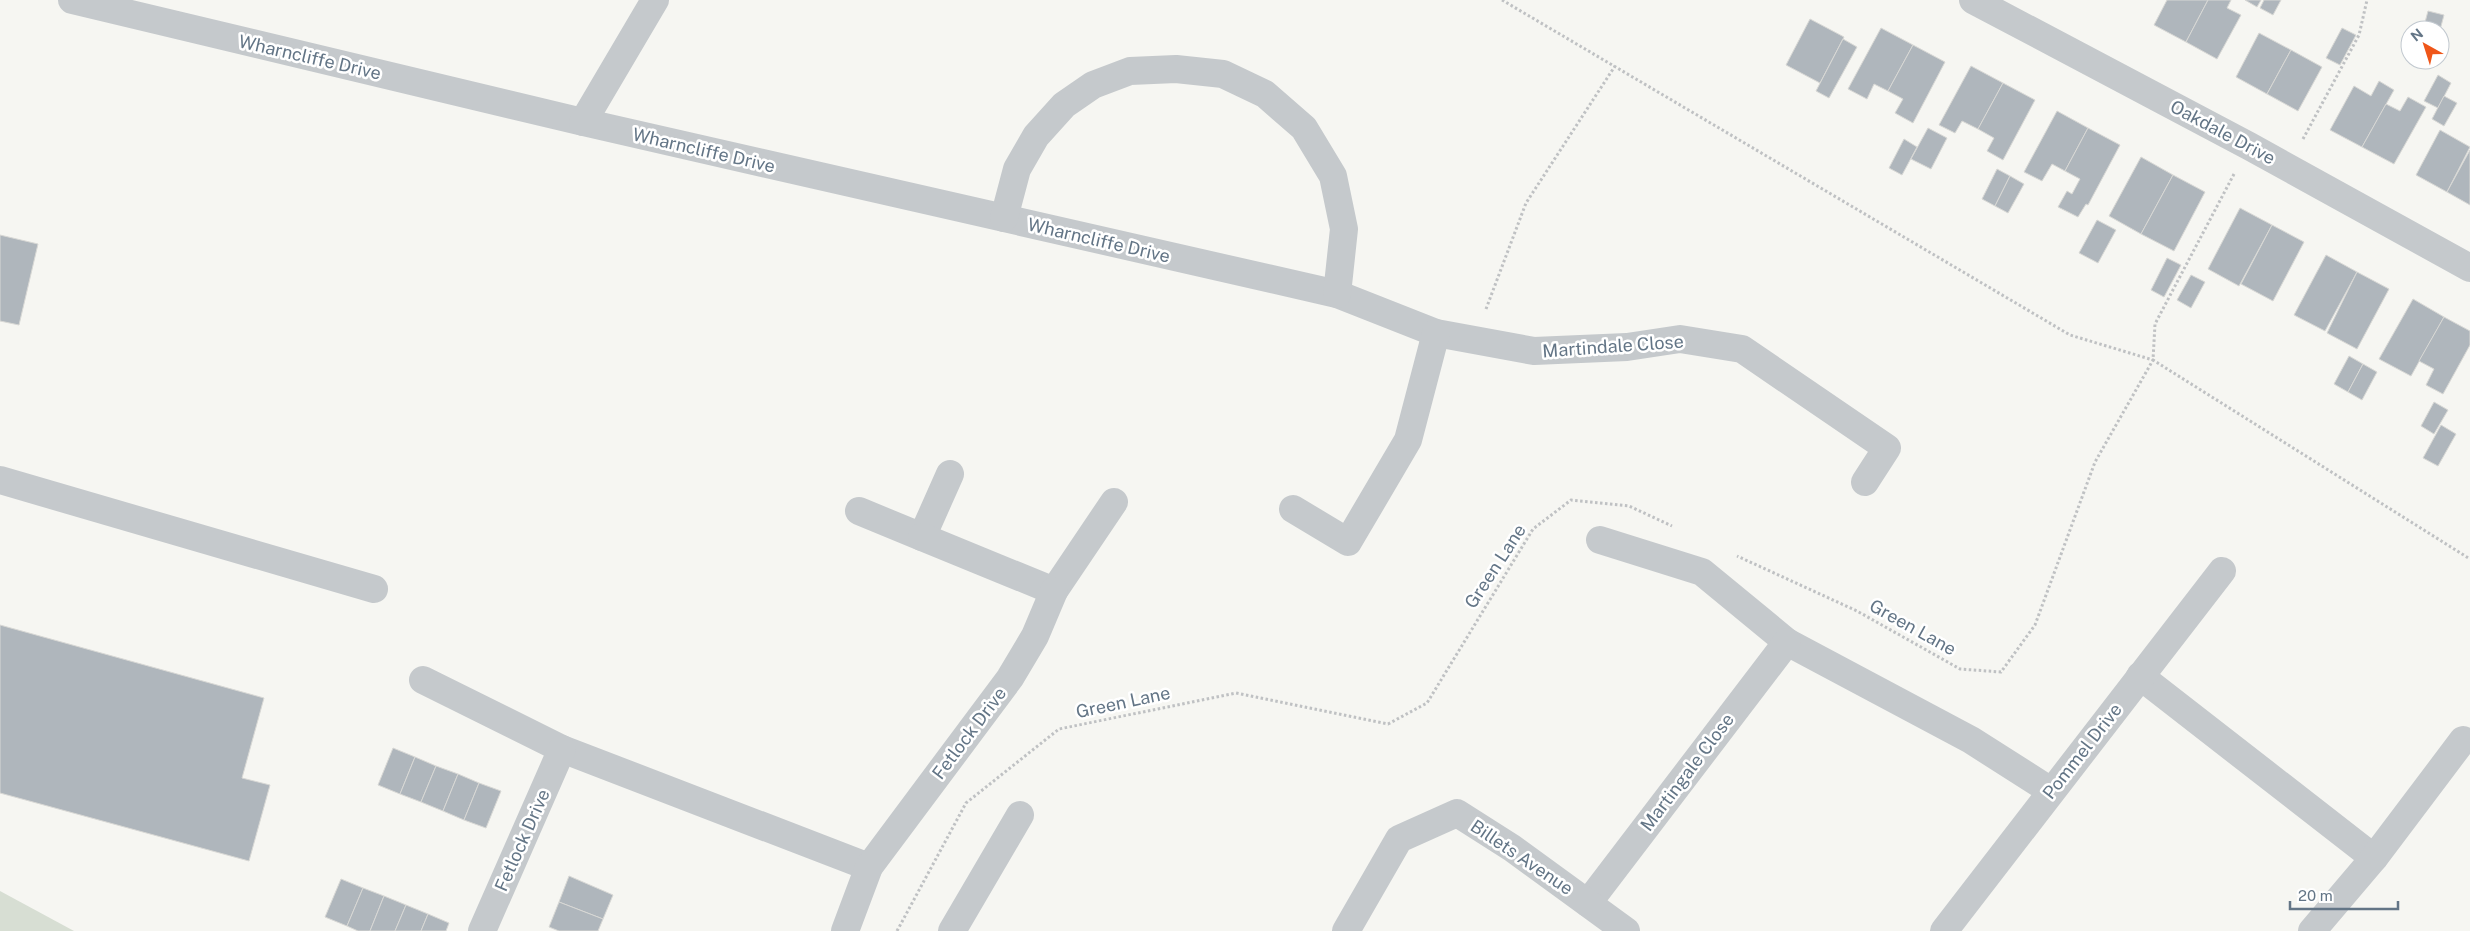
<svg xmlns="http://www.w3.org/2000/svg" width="2470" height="931" font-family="'Public Sans',sans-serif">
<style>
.green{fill:#d7ded3}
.building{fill:#afb6bc;stroke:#d8d8d5}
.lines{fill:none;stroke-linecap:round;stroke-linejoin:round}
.path{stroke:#bfc1c3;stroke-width:3;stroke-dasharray:2.5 2.5;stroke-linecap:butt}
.minor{stroke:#c5c9cc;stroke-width:28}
.labels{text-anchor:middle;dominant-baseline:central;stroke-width:5;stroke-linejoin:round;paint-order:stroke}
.street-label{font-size:18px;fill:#637586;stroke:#fff}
</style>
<rect width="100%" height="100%" fill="#f6f6f2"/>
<path class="green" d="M0 891 74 931H0Z"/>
<g class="building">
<path d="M2167 0H2208L2186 42 2154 25Z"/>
<path d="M2208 0H2231L2227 8 2241 15 2217 59 2186 42Z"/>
<path d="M2245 0H2261L2257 7Z"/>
<path d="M2264 0H2281L2273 15 2260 8Z"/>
<path d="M2428 11 2444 15 2440 30H2423Z"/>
<path d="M1810 19 1844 37 1820 83 1786 65Z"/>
<path d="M1881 28 1913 45 1888 91 1874 84 1867 99 1848 89Z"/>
<path d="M2342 28 2356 35 2340 65 2326 58Z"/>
<path d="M2259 33 2291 50 2267 94 2236 77Z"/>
<path d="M1843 39 1857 47 1829 98 1816 91Z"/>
<path d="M1913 45 1945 62 1913 123 1895 113 1903 99 1888 91Z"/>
<path d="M2291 50 2322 67 2298 111 2267 94Z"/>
<path d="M1971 66 2003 83 1978 129 1962 121 1955 133 1939 125Z"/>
<path d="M2438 75 2451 83 2438 108 2424 101Z"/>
<path d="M2379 81 2394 90 2362 147 2330 130 2354 86 2371 96Z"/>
<path d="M2003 83 2035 100 2003 160 1987 151 1994 138 1978 129Z"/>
<path d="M2444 96 2457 103 2444 126 2432 119Z"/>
<path d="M2408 97 2426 107 2394 164 2362 147 2386 104 2400 111Z"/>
<path d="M2057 111 2088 128 2065 171 2052 164 2042 181 2024 172Z"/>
<path d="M1928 128 1947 138 1931 169 1911 159Z"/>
<path d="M2088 128 2120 145 2088 205 2086 204 2078 217 2058 207 2067 191 2072 194 2080 179 2065 171Z"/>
<path d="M2440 130 2470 147 2447 192 2416 175Z"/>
<path d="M1904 139 1917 147 1902 175 1889 168Z"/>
<path d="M2470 150V205L2447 192Z"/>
<path d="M2141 157 2173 175 2141 234 2109 216Z"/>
<path d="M1997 169 2010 176 1995 206 1982 199Z"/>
<path d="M2173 175 2205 192 2174 251 2141 234Z"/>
<path d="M2010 176 2024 184 2008 213 1995 206Z"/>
<path d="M2240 208 2272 225 2239 286 2208 269Z"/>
<path d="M2097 220 2116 230 2098 263 2079 253Z"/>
<path d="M2272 225 2304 242 2273 301 2241 284Z"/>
<path d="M0 235 38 244 19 325 0 321Z"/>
<path d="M2326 255 2357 272 2325 331 2294 315Z"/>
<path d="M2167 258 2181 265 2164 297 2151 290Z"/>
<path d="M2357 272 2389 289 2357 349 2327 333Z"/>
<path d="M2191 275 2205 282 2191 308 2177 300Z"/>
<path d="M2413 299 2444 317 2411 376 2379 359Z"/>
<path d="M2444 317 2470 331V345L2443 394 2426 385 2434 369 2419 361Z"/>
<path d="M2349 356 2363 364 2348 392 2334 384Z"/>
<path d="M2363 364 2377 372 2362 400 2348 392Z"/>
<path d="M2434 402 2448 410 2434 434 2421 426Z"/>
<path d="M2441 425 2456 434 2438 466 2423 458Z"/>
<path d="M0 625 264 698 242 778 270 785 249 861 0 793Z"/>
<path d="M393 748 415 757 400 794 378 785Z"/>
<path d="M415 757 436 766 421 802 400 794Z"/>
<path d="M436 766 458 774 443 811 421 802Z"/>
<path d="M458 774 479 783 464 820 443 811Z"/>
<path d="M479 783 501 791 486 828 464 820Z"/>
<path d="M569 876 613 895 603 919 559 902Z"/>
<path d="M341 879 363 888 347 926 325 917Z"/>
<path d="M363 888 384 896 370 931H358L347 926Z"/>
<path d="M384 896 406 905 395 931H370Z"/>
<path d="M559 902 603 919 598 931H559L549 927Z"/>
<path d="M406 905 428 914 421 931H395Z"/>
<path d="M428 914 449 923 446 931H421Z"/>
</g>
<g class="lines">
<g class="path">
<path d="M1502 0 2070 335 2153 360 2095 462 2035 625 2001 672 1960 669 1857 611 1737 556"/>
<path d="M2303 139 2359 35 2367 0"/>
<path d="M2234 174 2155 324 2153 360 2470 559"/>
<path d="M1486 309 1526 203 1615 66"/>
<path d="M897 931 966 803 1059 729 1236 693 1388 724 1427 703 1533 529 1571 500 1629 506 1672 526"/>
</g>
<g class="minor">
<path d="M72 0 583 122 1337 294 1436 333 1534 351 1627 347 1680 339 1742 349 1887 448 1865 482"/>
<path d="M1973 0 2249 146 2470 268"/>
<path d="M583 122 655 0"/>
<path d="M1004 218 1017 169 1036 136 1064 105 1093 85 1130 71 1176 69 1223 74 1265 94 1304 128 1333 176 1344 229 1337 294"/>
<path d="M0 480 374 589"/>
<path d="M1293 509 1348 542 1408 440 1436 333"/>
<path d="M859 511 922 537 950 474"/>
<path d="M922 537 1054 591 1114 502"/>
<path d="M1600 540 1702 572 1787 642 1971 740 2051 791"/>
<path d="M2140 676 2374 858"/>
<path d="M423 680 562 749 869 867"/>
<path d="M1588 903 1787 642"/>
<path d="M482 931 562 749"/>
<path d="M845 931 869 867 1010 678 1035 636 1054 591"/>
<path d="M952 931 1020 815"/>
<path d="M1346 931 1399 839 1457 813 1512 848 1626 931"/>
<path d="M1944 931 2222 571"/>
<path d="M2312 931 2374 858 2463 740"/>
</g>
</g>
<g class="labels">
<g class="street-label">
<text transform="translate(310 57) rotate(13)">Wharncliffe Drive</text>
<text transform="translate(2223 132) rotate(28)">Oakdale Drive</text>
<text transform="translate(704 150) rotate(13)">Wharncliffe Drive</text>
<text transform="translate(1099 240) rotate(13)">Wharncliffe Drive</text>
<text transform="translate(1613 346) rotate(-4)">Martindale Close</text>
<text transform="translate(1495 566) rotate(-57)">Green Lane</text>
<text transform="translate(1913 627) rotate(29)">Green Lane</text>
<text transform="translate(1123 702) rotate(-12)">Green Lane</text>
<text transform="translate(969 733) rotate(-53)">Fetlock Drive</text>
<text transform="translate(2082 751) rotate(-52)">Pommel Drive</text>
<text transform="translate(1687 772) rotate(-53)">Martingale Close</text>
<text transform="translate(522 840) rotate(-66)">Fetlock Drive</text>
<text transform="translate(1522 857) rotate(34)">Billets Avenue</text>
</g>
</g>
<g transform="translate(2425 45) rotate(321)"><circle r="24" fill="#ffffff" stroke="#c1c8cf"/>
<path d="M0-4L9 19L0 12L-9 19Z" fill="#ef5619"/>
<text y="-8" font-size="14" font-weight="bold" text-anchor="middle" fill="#637586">N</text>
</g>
<path d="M2290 901v8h108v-8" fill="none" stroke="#637586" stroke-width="2.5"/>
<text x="2298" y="901" font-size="15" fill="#637586" stroke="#ffffff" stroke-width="4" paint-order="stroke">20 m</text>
</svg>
